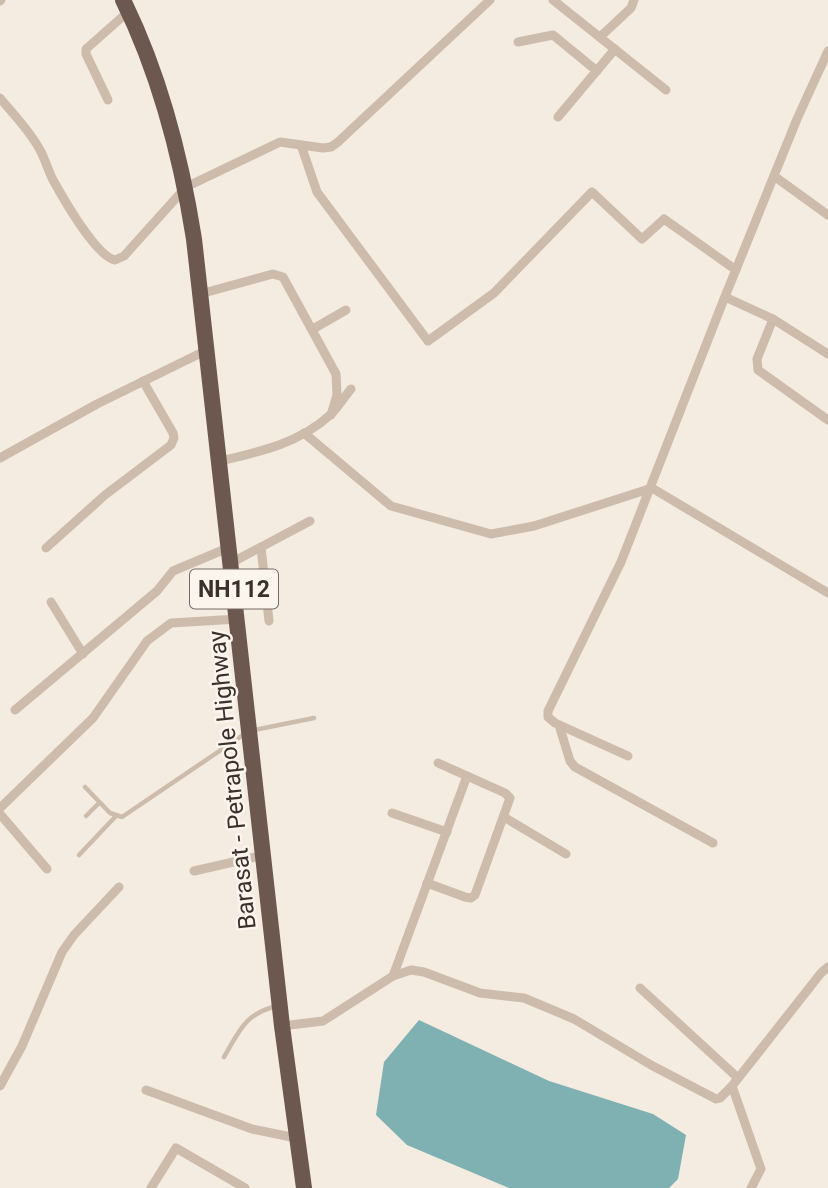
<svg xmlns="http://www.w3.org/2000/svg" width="828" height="1188" font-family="Roboto,sans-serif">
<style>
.water{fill:#7fb0b2}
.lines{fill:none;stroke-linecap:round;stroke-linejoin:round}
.service{stroke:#cdbbac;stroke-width:4.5}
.minor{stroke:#cdbbac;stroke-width:9}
.trunk{stroke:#6c584f;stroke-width:16}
.labels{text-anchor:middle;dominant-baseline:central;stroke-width:5;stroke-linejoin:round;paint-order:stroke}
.shield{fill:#fbf5ee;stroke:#756b66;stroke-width:2}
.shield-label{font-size:23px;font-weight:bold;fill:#3b302b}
.street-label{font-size:24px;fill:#3b302b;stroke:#fbf5ee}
</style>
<rect width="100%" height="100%" fill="#f4ebe1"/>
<path class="water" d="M419 1020 549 1081 653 1114 686 1135 678 1179 669 1188H509L407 1145 376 1115 384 1062Z"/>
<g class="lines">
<g class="service">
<path d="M254 730 314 718"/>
<path d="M85 787 110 813 122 817 246 733"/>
<path d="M86 816 99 803"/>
<path d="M79 855 116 816"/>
<path d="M224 1057C240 1030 244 1015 276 1006"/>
</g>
<g class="minor">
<path d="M553 0 666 90"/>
<path d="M0 1 1 0"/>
<path d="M600 37 631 8 634 0"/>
<path d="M518 42 553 35 597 71"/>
<path d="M0 98C14 115 30 131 40 150 45 159 48 170 53 180 63 198 96 256 115 260L124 256 186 187 280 142 323 148 331 147 338 142 490 0"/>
<path d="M108 100 86 54V49L129 11"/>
<path d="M558 117 615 49"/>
<path d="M301 145 317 192 428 341 494 293 592 192 642 239 664 219 736 270"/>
<path d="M774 176 828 215"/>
<path d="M200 294 273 274 283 277 336 374 337 395 331 415"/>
<path d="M725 297 773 319 757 359 758 370 828 420"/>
<path d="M773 319 828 354"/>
<path d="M313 329 346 310"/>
<path d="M304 433 391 506 491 534 534 526 652 488 828 593"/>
<path d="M0 458 97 404 207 350"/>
<path d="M220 461C259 452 300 443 330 415 338 408 344 397 351 389"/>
<path d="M261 547 269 621"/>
<path d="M46 548 105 495 171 445 174 438 173 433 143 381"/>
<path d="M231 563 310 521"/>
<path d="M51 602 83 654"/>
<path d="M15 710 157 591 173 571 230 547"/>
<path d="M559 725 570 761 575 767 713 843"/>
<path d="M628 756 555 723 548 717V711L621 562 722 304 797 119 828 51"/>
<path d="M0 808 93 718 147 641 171 623 238 619"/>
<path d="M392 813 447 832"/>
<path d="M0 814 47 869"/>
<path d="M504 817 566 854"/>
<path d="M194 871 264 855"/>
<path d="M427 883 465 897 471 898 475 895 510 798 505 793 438 763"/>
<path d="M393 976 467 776"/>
<path d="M640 988 738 1078"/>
<path d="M282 1026 323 1021 393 976 411 970 424 972 480 993 524 998 574 1019 651 1065 716 1099 720 1098 732 1086 821 973 828 967"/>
<path d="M0 1086 22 1046 62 952 74 935 119 887"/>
<path d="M732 1086 761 1169 751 1188"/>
<path d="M146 1090 252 1129 296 1138"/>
<path d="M151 1188 176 1148 245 1188"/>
</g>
<path class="trunk" d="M123 0C160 75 181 157 194 239L282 1026 304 1188"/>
</g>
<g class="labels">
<rect class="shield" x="190" y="569.5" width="88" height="39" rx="5"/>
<g class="shield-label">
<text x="234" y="589">NH112</text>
</g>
<g class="street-label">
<text transform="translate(232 780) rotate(-96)">Barasat - Petrapole Highway</text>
</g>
</g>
</svg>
